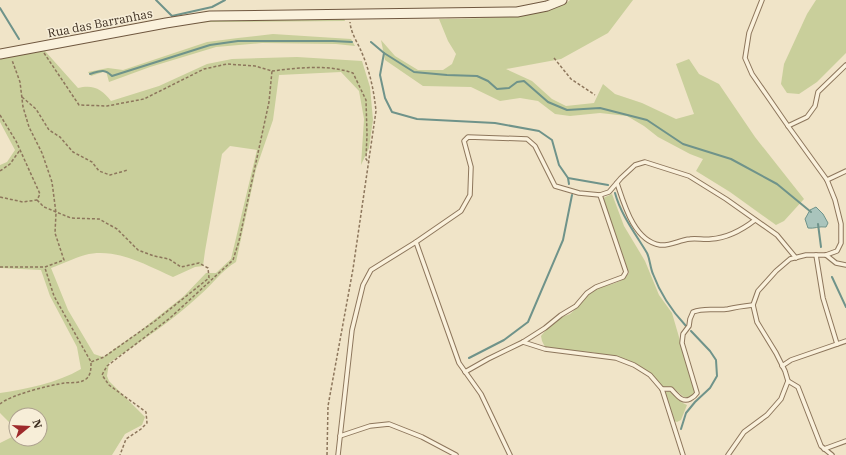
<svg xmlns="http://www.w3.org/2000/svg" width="846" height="455" font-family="'IBM Plex Serif',serif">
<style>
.green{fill:#c9cf9b;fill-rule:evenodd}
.water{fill:#a9c4bc;stroke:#6f938a}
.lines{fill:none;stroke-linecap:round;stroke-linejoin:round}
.stream{stroke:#6f938a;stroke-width:2}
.lane-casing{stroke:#8d765c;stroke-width:5.5}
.secondary-casing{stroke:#6f573f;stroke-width:11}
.path{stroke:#8d765c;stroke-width:1.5;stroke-dasharray:3 2;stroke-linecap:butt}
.lane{stroke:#faf1dc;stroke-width:3.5}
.secondary{stroke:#faf1dc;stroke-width:9}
.labels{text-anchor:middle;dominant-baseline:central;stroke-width:3;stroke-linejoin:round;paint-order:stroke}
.street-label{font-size:12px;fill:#3d2e20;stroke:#f7eed8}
</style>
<rect width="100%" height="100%" fill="#f0e4c8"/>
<g class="green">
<path d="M570 0H633L608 33 561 59 506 69 532 81 552 99 566 106 594 103 603 84 615 94 642 103 676 119 694 114 676 64 689 59 699 74 719 84 755 137 804 199 784 221 776 225 730 192 696 171 703 159 690 154 658 137 644 126 627 116 600 113 570 116 555 114 538 101 520 98 500 101 471 87 423 86 385 60 381 40 395 56 418 70H443L452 64 456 54 448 41 439 19C469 18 548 20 570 0Z"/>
<path d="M816 0H846V53L817 82 799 94 787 93 781 84 784 64 807 14Z"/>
<path d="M344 18 345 21 209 22 172 26 208 20Z"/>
<path d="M273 34 351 39 355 46 336 44 262 43 216 47 150 67 109 82 106 71 91 76 88 72 108 68 123 70 207 42 238 38Z"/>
<path d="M45 51 78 88C93 84 102 89 111 101L159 86 207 64 232 59 297 57 362 61 370 87 373 120 369 148 361 165 364 119 359 91 341 72 279 75 273 120 256 169 236 262C222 270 212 285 200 295 172 321 140 342 109 363L107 376 109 381 145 417 142 425 125 434 112 455H0V443L16 435V439H40V415H16V433L13 426 0 413V393C27 389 57 383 81 369L77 347 50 296 41 270 0 268V165L7 162 15 150 0 122V59L13 56ZM230 146 257 150 231 259 216 273H206L184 296 140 331 103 357 94 354 68 310 51 268C62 264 74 258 85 255 115 247 146 265 173 277L195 267 203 266 205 251 222 154Z"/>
<path d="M612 194 624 226 645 261 659 295 672 313 695 392 690 397H684L672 387 663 388 652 375 616 357 591 352 557 350 545 347 542 341 541 336C546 330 552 322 558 318 562 316 566 316 570 314 579 307 584 296 594 290 606 284 621 285 629 273L622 254 603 198Z"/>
<path d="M668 391C675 392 678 402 687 405L681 420 677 422 674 421 665 392Z"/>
</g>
<path class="water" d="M816 207 823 214 828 223 826 227C819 226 814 229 808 228L805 219 810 210Z"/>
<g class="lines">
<g class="stream">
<path d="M156 0 172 16 212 7 225 0"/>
<path d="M0 8 19 39"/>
<path d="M371 42 384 53 414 72 447 75 477 76 488 81 497 89 509 88 517 82 524 81 548 102 567 110 600 108 647 120 683 144 731 159 777 184 811 212"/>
<path d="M384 53 380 75 385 98 392 112 417 119 495 123 539 131 552 140 559 165 568 178 608 185"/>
<path d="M90 74C100 71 104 68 112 76L210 45 238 41H333L352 42"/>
<path d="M568 178 569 184"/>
<path d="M615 193C621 215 635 233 647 253 650 259 650 267 653 274 660 293 671 310 686 326"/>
<path d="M818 224 821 247"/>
<path d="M832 277 846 307"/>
<path d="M469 358 504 340 528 322 563 240 572 195"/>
<path d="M681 429 686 413 695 402 710 388 717 376 716 360 710 351 691 331"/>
</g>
<defs>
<g id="lane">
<path d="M788 126 807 117 815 106 818 92 846 65"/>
<path d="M827 180 846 171"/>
<path d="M617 183C624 204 634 241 660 245 671 246 679 240 690 239 697 238 704 240 711 239 728 238 742 230 755 220"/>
<path d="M416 242 459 363 481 394 510 455"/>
<path d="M816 255 823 298 837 344"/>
<path d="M826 255 836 263 846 265"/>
<path d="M523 342 545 349 616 358 634 365 650 375 662 389 683 455"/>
<path d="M782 366 791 360 846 341"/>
<path d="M465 372 488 359 523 342 545 328 561 315 576 306 587 293 596 287 623 277 626 272 600 195"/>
<path d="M788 381 798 387 821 446 832 455"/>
<path d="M662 389H671C677 395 682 403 690 399 694 397 695 396 697 393L682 343 683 334 689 326 690 319 693 312C705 307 716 311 728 309 736 307 744 306 753 305"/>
<path d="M340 436 370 426 389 424 422 437 456 455"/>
<path d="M824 449 846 441"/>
<path d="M338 455 352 330 363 285 371 270 416 242 461 211 470 195 471 167 464 141 468 137 527 139 535 146 555 186 579 193 600 195 609 192 621 178 635 165 645 162 689 176 726 199 777 235 796 258"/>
<path d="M728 455 744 432 767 415 781 399 788 381 785 371 776 353 757 322 753 305 758 291 776 271 790 259 806 255H826L837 251 841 243V224L835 200 827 180 788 126 752 74 745 58 749 33 762 0"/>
</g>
<path id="secondary" d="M0 54 166 23 210 16 517 12 547 6 562 0"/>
</defs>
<use href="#lane" class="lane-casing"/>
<use href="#secondary" class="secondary-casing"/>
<g class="path">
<path d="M44 53 79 105 107 106 144 99 204 69 227 64 255 66 272 71 269 102 239 241 233 260 170 318 107 366 102 375 109 385 146 412 147 423 141 429 126 439 120 455"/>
<path d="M554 58 571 79 595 95"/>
<path d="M272 71C298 68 327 64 353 73L366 100 367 134 366 159 369 163"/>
<path d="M22 97 36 109 49 130 60 137 73 152 92 162 99 171 110 175 128 170"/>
<path d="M0 115 16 141 40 194 37 200 23 202 0 197"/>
<path d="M0 171 10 164 20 150"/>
<path d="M37 200 44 207 71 218 99 219 117 229 138 250 154 256 169 259 181 267 199 263 208 268 209 278 155 321 104 357 91 362"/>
<path d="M0 267H45L64 260 55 233 56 213 52 182 42 153 29 127 23 107 20 82 12 60"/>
<path d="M0 404C10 395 50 385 65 383 72 382 79 384 86 379 91 375 91 369 91 362L54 296 45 268"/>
<path d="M327 455 328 406 353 269 376 111C374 91 370 72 362 53 358 43 351 34 350 22"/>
</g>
<use href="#lane" class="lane"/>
<use href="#secondary" class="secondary"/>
</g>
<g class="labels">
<g class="street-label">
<text transform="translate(100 23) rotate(-11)">Rua das Barranhas</text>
</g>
</g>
<g transform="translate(28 427) rotate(72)"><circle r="19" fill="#f7eed8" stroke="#ada18e"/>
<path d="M0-3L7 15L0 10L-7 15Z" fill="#9e2a2b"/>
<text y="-6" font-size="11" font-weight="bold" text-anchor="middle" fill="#3d2e20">N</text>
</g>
</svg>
